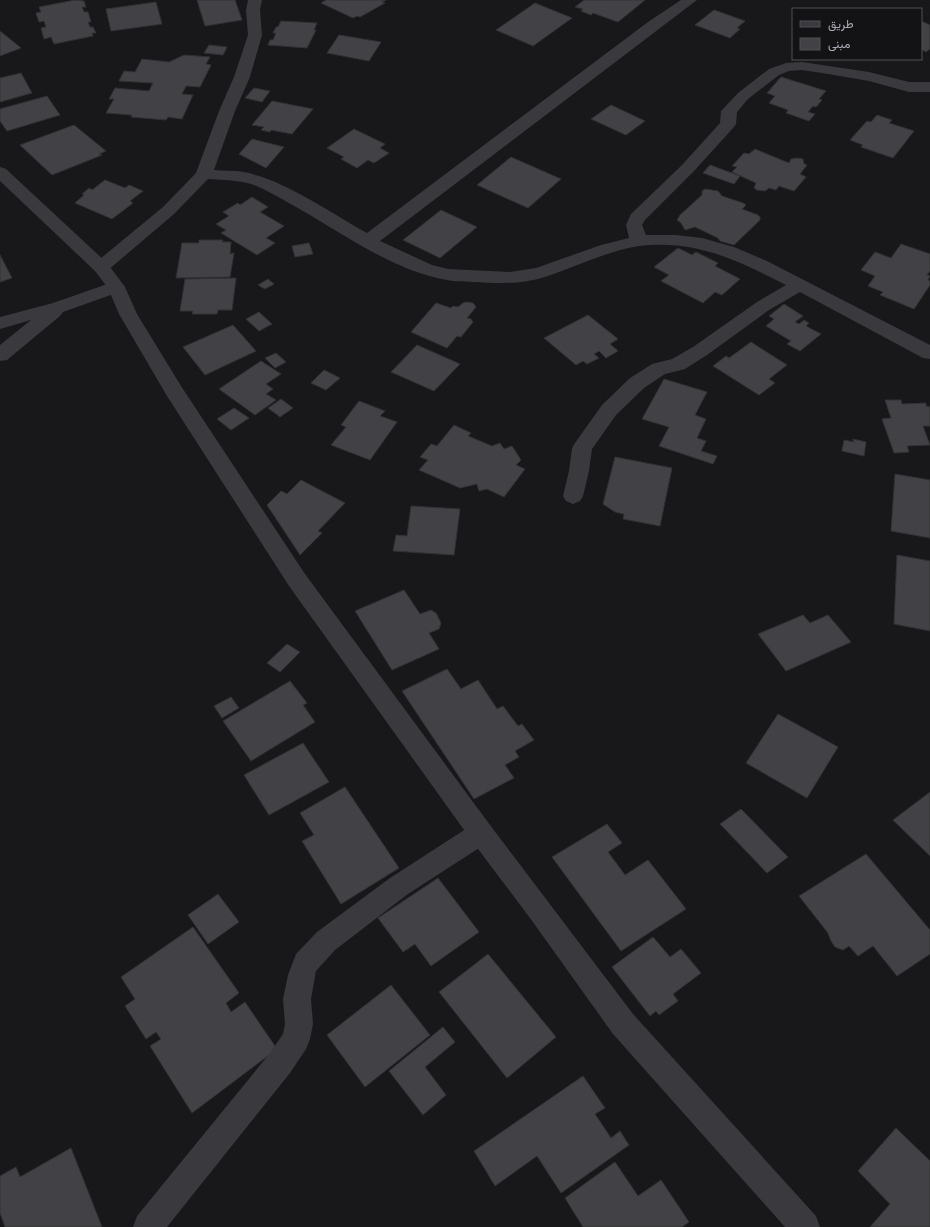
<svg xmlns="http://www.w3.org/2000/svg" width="930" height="1227" font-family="'IBM Plex Sans',Vazirmatn,sans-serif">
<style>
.building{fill:#424246;stroke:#323235}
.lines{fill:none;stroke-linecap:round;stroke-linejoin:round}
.minor{fill:#39393e;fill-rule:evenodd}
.tertiary{fill:#39393e;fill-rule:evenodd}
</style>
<rect width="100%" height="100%" fill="#181719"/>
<g class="building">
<path d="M75 0 84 1 86 7H82L84 12H88L91 22H88L90 27H93L96 33H92L93 36 54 44 51 37 44 39 41 28 46 27 44 21 39 22 36 13 41 12 39 7Z"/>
<path d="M197 0H235L242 20 205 26Z"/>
<path d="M326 0H386L382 2 385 3 360 17 357 16 353 18 321 3Z"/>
<path d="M584 0H645L618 22 593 13 591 15 581 11 583 9 575 7Z"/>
<path d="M156 2 162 24 111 31 106 9Z"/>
<path d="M535 3 572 18 533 46 496 30Z"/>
<path d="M714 10 745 21 737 28 740 29 730 38 695 25Z"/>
<path d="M281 21 317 23 314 30H316L307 48 268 45 270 40H273L276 33H273L276 27H278Z"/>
<path d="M921 21 930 25V49L926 52 921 49Z"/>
<path d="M0 31 21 48 0 56Z"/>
<path d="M339 35 381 42 369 61 327 53Z"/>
<path d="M209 45 227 47 223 55 204 53Z"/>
<path d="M184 55 210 57 206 64 211 65 200 87 186 86 182 94 193 95 182 119 168 117 166 120 131 117 132 115 106 113 114 99H109L115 88 149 91 153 83 119 81 124 71 135 72 142 59 169 62Z"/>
<path d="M21 73 32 93 0 102V78Z"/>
<path d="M781 77 826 91 819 99 822 100 816 107 813 106 808 112 815 114 809 121 786 113 788 110 769 103 775 96 767 93Z"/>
<path d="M254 88 270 91 262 102 245 98Z"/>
<path d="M47 96 60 115 7 131 0 121V109Z"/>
<path d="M272 101 313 109 292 134 271 130 270 132 261 130 264 127 252 125Z"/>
<path d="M611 105 645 121 626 135 591 119Z"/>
<path d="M877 115 892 120 889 123 914 131 893 158 861 147 863 145 850 140 867 121 871 122Z"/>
<path d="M74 125 106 151 99 154 102 155 52 175 20 145Z"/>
<path d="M354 129 385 144 380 148 389 153 374 163 368 160 357 168 341 159 344 157 327 148Z"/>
<path d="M252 139 284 147 266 168 239 154Z"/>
<path d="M755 149 789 163 791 159 797 158 803 159 804 164 807 165 800 174 806 177 794 191 779 186 776 190 769 188 765 191 757 190 754 188 756 183 732 172 737 167 732 166 744 153 749 154Z"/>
<path d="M511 157 561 179 528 208 477 185Z"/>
<path d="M710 165 740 176 734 184 703 173Z"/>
<path d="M105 180 125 188 129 185 143 191 130 201 133 203 112 219 75 203 84 195 82 194 89 188 92 190Z"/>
<path d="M705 189 718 191 722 196 743 203 746 205 742 209 758 215 760 217V220L734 245 720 241 718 238 695 227 685 230 681 223 677 220 680 215 702 195V191Z"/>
<path d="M252 197 268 207 260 212 284 226 266 238 275 243 257 255 221 233 226 230 216 224 229 216 223 212 238 203 240 205Z"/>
<path d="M441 210 477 227 440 258 403 240Z"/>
<path d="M199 240H223L222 242H231L230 254 234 253 230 277 176 278 182 243H199Z"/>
<path d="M309 243 313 254 295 257 292 246Z"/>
<path d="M901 244 930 254V271L927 275 930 276 928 280 930 281V285L914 309 880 295 883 292 868 286 875 276 861 270 875 252 891 258Z"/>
<path d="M678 248 692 255 696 252 718 263 715 266 740 279 722 295 715 292 703 303 661 281 669 275 654 267Z"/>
<path d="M0 255 12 278 0 282Z"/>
<path d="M236 278 232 310H218L217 314H192L193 311H180L185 279Z"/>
<path d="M268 279 274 284 265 289 258 285Z"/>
<path d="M467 302 473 303 476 307 467 318 471 319 473 322 461 337 457 336 447 348 411 332 436 303 451 308 453 306 458 307 463 303Z"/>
<path d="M784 304 803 316 795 322 799 324 804 320 809 323 806 326 821 334 800 351 787 344 791 341 766 326 774 319 769 316Z"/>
<path d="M259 312 272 324 259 331 246 319Z"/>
<path d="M588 315 618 339 610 344 618 351 606 358 599 351 594 354 599 358 587 364 583 361 576 365 544 338Z"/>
<path d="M233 325 256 351 205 375 183 347Z"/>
<path d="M751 342 787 365 769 379 775 383 759 395 713 366 726 356 729 358Z"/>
<path d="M417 345 460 364 434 391 391 372Z"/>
<path d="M276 353 286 362 275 368 265 358Z"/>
<path d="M261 361 281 374 266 384 273 389 266 394 276 400 255 415 219 389Z"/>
<path d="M324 370 340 378 326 390 311 383Z"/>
<path d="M664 379 707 392 695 415 706 419 697 438 706 441 701 451 717 456 713 464 659 446 669 427 642 419Z"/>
<path d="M281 399 293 408 280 417 268 408Z"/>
<path d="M885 400H901L902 404 926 403V406L930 407V426H923L930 445 907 446 909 452 894 453 882 419 891 418Z"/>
<path d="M359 401 385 411 380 416 397 422 370 460 331 445 346 427 341 425Z"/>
<path d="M234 408 249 418 231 430 217 419Z"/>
<path d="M454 425 471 433 468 436 492 446 500 443 504 449 512 446 521 460 516 465 525 469 504 497 487 489 479 491 477 484 460 488 419 470 428 460 420 457 431 444 437 446Z"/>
<path d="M853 439 866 442 864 456 842 451 844 440 854 442Z"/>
<path d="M615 457 672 468 660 526 623 519 624 514 615 512 603 504Z"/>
<path d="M895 474 930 480V538L891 531Z"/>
<path d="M301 480 345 503 318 531 322 533 300 555 267 505 281 491 287 494Z"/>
<path d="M411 506 460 509 454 555 393 551 396 535 407 536Z"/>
<path d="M897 555 930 561V631L894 624Z"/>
<path d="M404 590 420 614 431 610 436 613 441 623 439 629 429 633 439 649 392 670 355 611Z"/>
<path d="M803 615 810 623 828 615 851 642 786 671 758 634Z"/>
<path d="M287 644 300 652 280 672 267 663Z"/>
<path d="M447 669 461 689 478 680 497 709 503 706 518 726 522 724 534 740 515 751 519 757 505 765 514 778 474 799 402 691Z"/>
<path d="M290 681 307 703 303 705 315 722 251 761 223 721Z"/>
<path d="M231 697 239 708 222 718 214 706Z"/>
<path d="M778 714 838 747 807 798 746 763Z"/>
<path d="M303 743 329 782 269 815 244 775Z"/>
<path d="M345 787 399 868 341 904 302 841 314 835 300 813Z"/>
<path d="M930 792V856L893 820Z"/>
<path d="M741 809 788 857 767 873 720 824Z"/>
<path d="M607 824 622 843 608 852 625 875 648 860 686 909 621 951 552 857Z"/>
<path d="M866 854 930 930V954L897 976 873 946 858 956 849 946 843 950 835 947 831 941 828 933 799 896Z"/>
<path d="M438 878 479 932 431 966 415 944 403 952 378 918Z"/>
<path d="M218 894 239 922 208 944 188 915Z"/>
<path d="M193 927 239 993 226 1003 231 1012 245 1002 277 1049 192 1113 150 1046 161 1039 156 1032 146 1039 125 1006 135 999 121 977Z"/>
<path d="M653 937 670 957 681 949 701 973 673 994 678 1001 659 1015 656 1011 650 1016 612 967Z"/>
<path d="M488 954 556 1037 507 1078 439 992Z"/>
<path d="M391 985 430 1035 365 1087 327 1035Z"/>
<path d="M443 1027 455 1042 425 1067 446 1095 423 1115 389 1071Z"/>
<path d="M583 1076 605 1108 595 1114 611 1138 620 1131 629 1145 561 1193 537 1156 495 1186 474 1151Z"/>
<path d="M896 1128 930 1161V1227H870L890 1204 858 1171Z"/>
<path d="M71 1148 102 1227H5L0 1213V1176L16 1167 20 1177Z"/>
<path d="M615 1162 638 1196 661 1180 689 1222 682 1227H583L565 1198Z"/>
</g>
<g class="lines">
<g class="minor">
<path d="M248 0H262L260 10 262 35 250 77 235 111 214 170C224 171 234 170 244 172 285 180 331 213 367 233L648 22 681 0H697L380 241 432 265 448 269 510 272 536 268 601 245 629 238 626 225 631 214 682 165 720 123 721 111 724 108 738 93 769 69 786 63 802 62 869 72 909 82H930V92H909L869 81 822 73 802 70 789 71 779 75 748 99 737 112 736 124 734 127 694 171 645 220 642 225 646 235H676L702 238 734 247 767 261 930 345V359L923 358 800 292 769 310 707 355 685 369 665 374 644 388 616 415 592 449 589 471 583 496 580 501 573 504 566 501 563 496 569 471 572 448 575 443 602 405 630 378 652 364 672 359 693 347 757 302 786 285C737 260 695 239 639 246 607 251 576 267 545 277 521 285 497 283 472 282 464 281 455 282 447 280 395 271 348 237 303 211 287 202 271 192 254 185 239 180 223 180 208 179L174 214 107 271 101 273 95 271 92 267 95 263 163 207 196 173 219 111 234 77 248 35 246 10Z"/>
<path d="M116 281 122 283 125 287 122 291 63 312 60 316 7 360 0 361V345L31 320 0 329V317L53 303Z"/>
<path d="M481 822 490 825 493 833 490 841 408 894 335 950 316 971 311 999 313 1024 310 1039 306 1049 290 1073 167 1227H133L137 1216 270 1053 283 1034 285 1024 283 999 288 975 296 954 317 932 390 878 472 825Z"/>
</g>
<path class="tertiary" d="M0 167 6 169 107 263 125 287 137 314 181 386 305 574 490 825 633 1014 816 1216 820 1227H785L613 1034 530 918 472 841 289 586 167 396 119 314 108 288 95 271 0 181Z"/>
</g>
<rect x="792" y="8" width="130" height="52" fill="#131214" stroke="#505055"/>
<rect x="800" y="21" width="20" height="6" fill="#39393e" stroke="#505055"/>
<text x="828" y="28" font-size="12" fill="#abadb7">طريق</text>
<rect x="800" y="38" width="20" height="12" fill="#424246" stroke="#505055"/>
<text x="828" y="48" font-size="12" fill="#abadb7">مبنى</text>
</svg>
